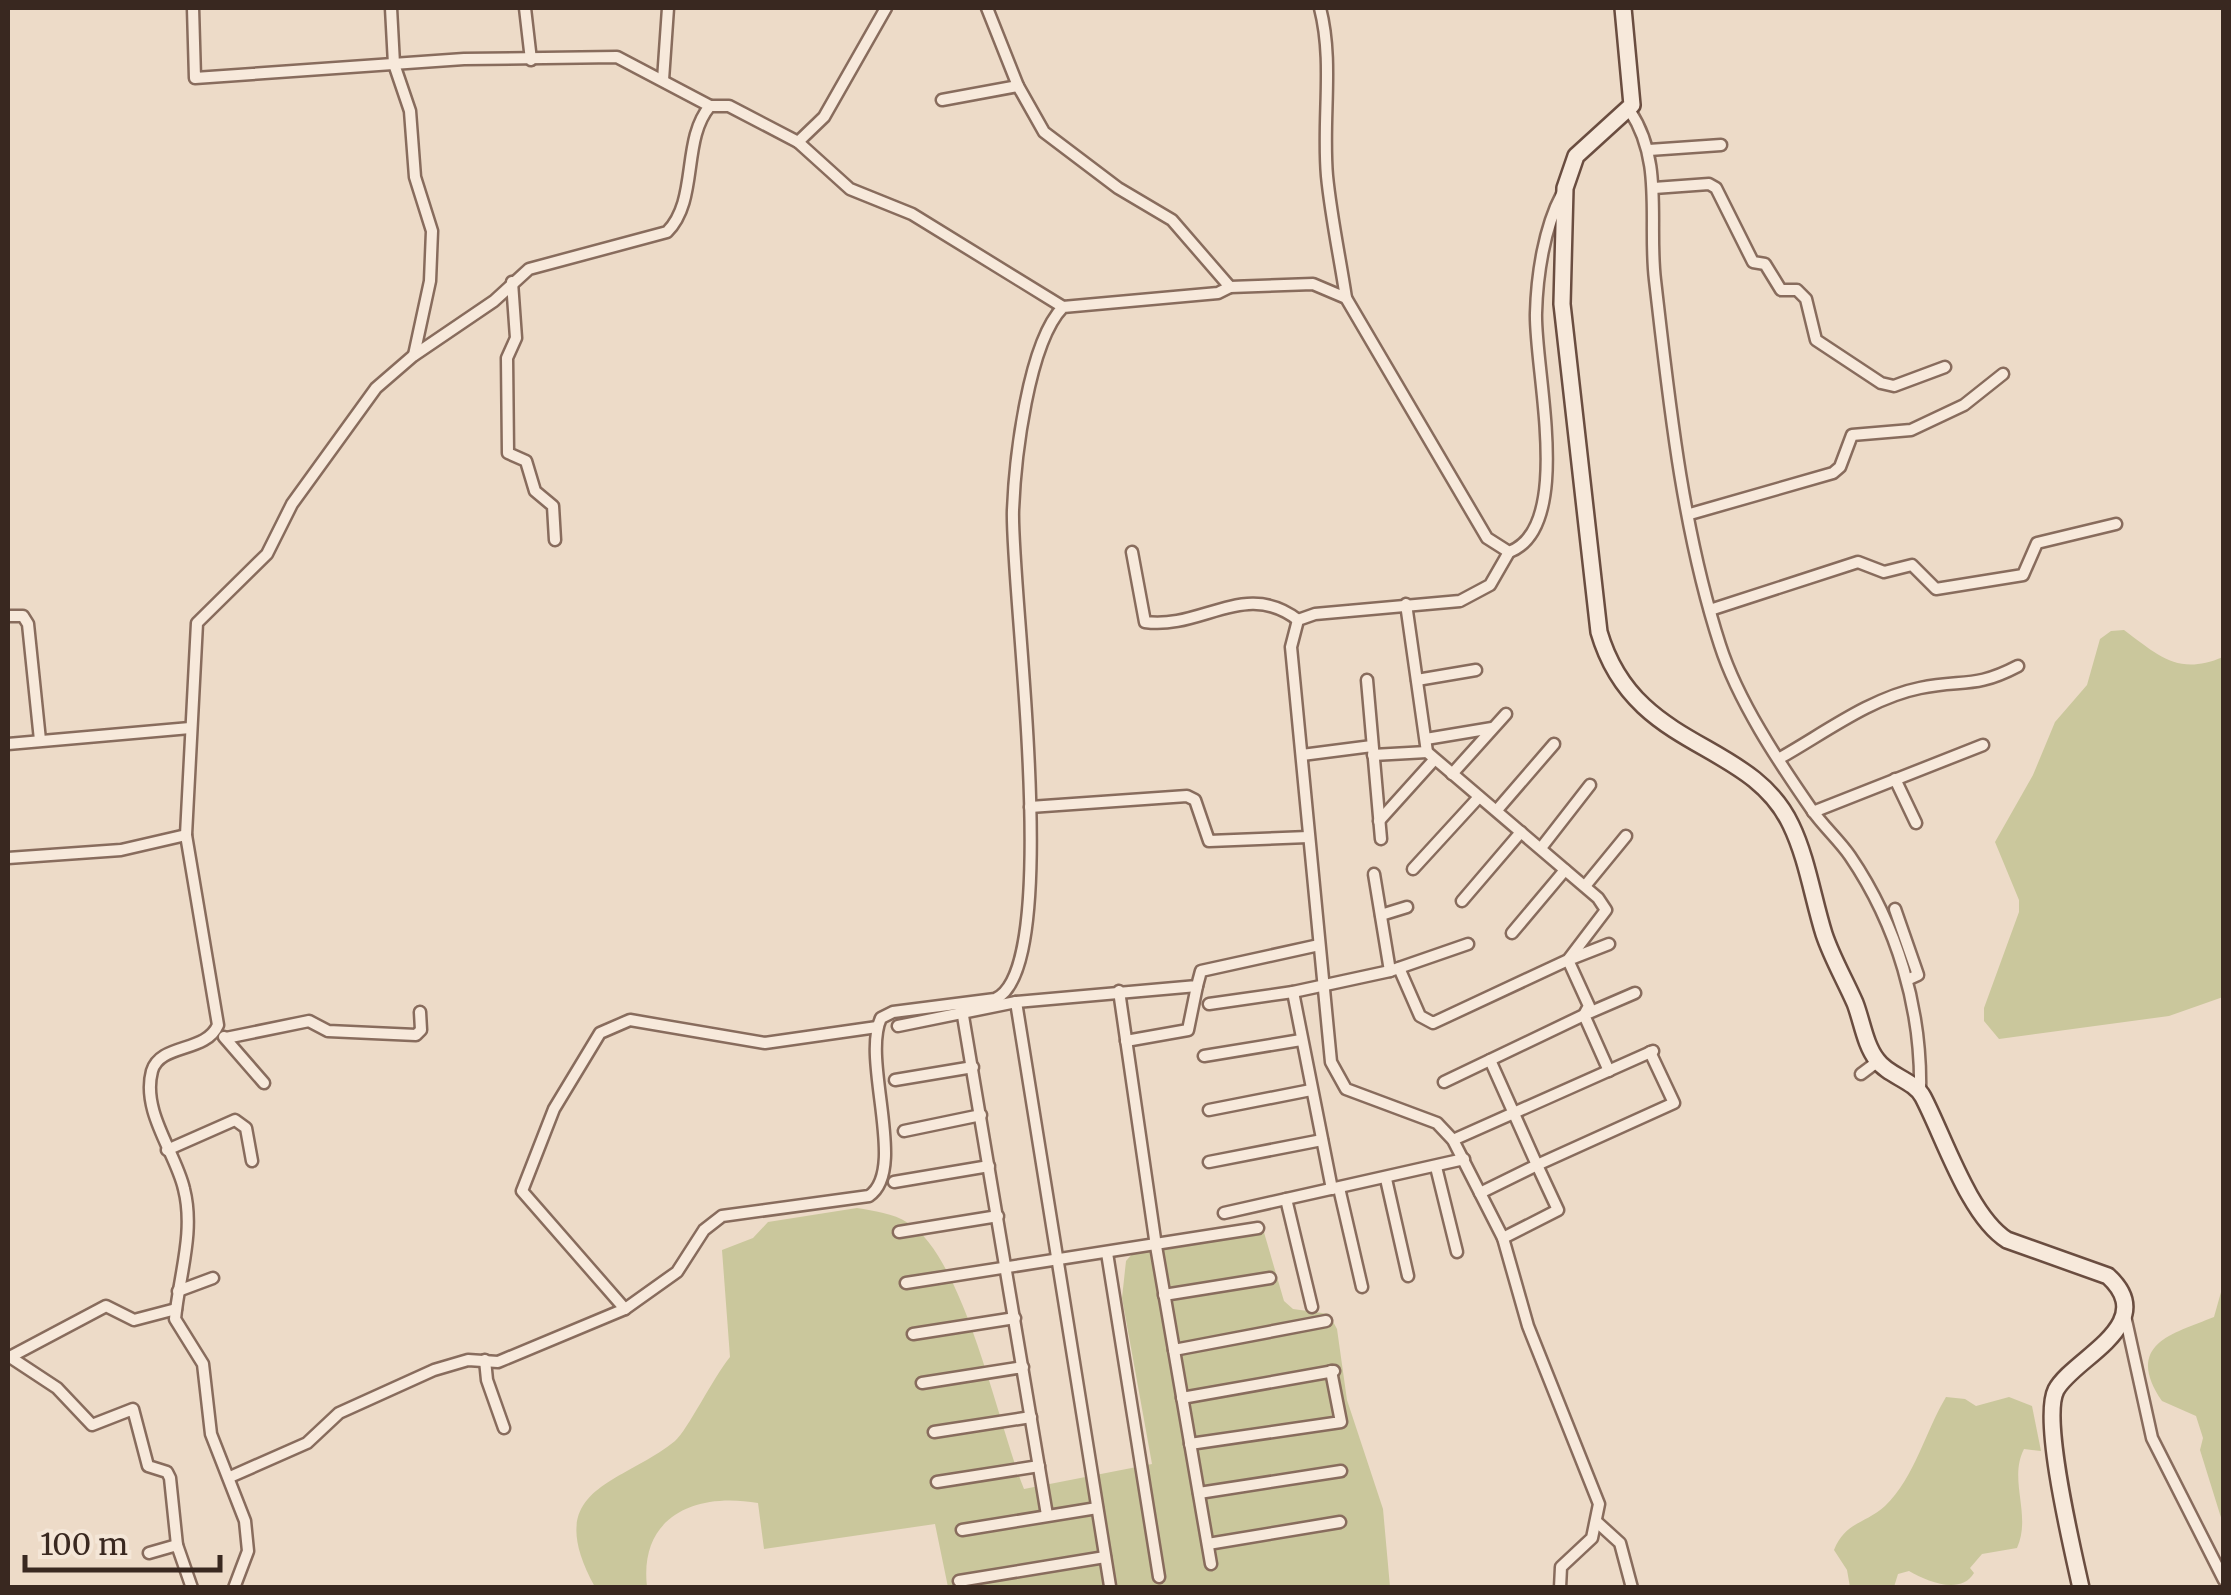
<svg xmlns="http://www.w3.org/2000/svg" width="2231" height="1595" font-family="Merriweather,serif">
<style>
.green{fill:#cac79c}
.lines{fill:none;stroke-linecap:round;stroke-linejoin:round}
.street-casing{stroke:#886c5d;stroke-width:15}
.secondary-casing{stroke:#6a4d40;stroke-width:20}
.street{stroke:#f7e9db;stroke-width:10}
.secondary{stroke:#f7e9db;stroke-width:15}
</style>
<rect width="100%" height="100%" fill="#eddbc8"/>
<g class="green">
<path d="M2124 630C2159 656 2178 676 2223 657V997L2169 1016 1999 1039 1984 1021V1008L2019 912V900L1995 842 2033 775 2055 722 2087 685 2100 639 2111 631Z"/>
<path d="M857 1208C874 1211 893 1213 908 1223 964 1256 999 1428 1024 1489L1152 1464 1122 1298 1126 1261 1144 1240 1263 1229 1284 1301 1293 1309 1329 1314 1337 1329 1347 1400 1383 1509 1390 1587H948L935 1524 764 1549 758 1503C694 1492 639 1517 647 1587H595C540 1487 619 1486 675 1441 687 1431 714 1376 730 1357L722 1250 753 1238 768 1222Z"/>
<path d="M2223 1285V1524L2200 1450 2203 1438 2196 1416 2162 1401C2124 1344 2172 1334 2214 1317Z"/>
<path d="M1946 1397 1965 1399 1976 1406 2009 1397 2032 1406 2041 1451 2024 1449C2008 1480 2032 1515 2017 1548L1982 1554 1970 1568 1974 1573C1961 1595 1928 1582 1909 1571L1898 1574 1894 1587H1850L1847 1570 1834 1550C1845 1522 1865 1524 1885 1506 1915 1477 1925 1432 1946 1397Z"/>
</g>
<g class="lines">
<defs>
<g id="street">
<path d="M193 8 195 78 464 59 617 57 710 106"/>
<path d="M391 8 394 64 410 111 415 177 432 231 430 281 414 355"/>
<path d="M525 8 531 60"/>
<path d="M987 8 1018 86 1044 132 1118 188 1172 220 1230 287 1313 284 1346 298 1487 538 1509 552C1575 528 1534 368 1536 313 1537 275 1544 228 1562 194"/>
<path d="M1320 8C1334 62 1322 119 1327 176 1331 217 1340 258 1346 298"/>
<path d="M663 80 668 8"/>
<path d="M942 100 1018 86"/>
<path d="M1630 111C1664 162 1648 222 1655 280 1669 401 1682 528 1720 645 1738 701 1778 761 1812 810 1823 826 1839 840 1850 856 1897 925 1922 1009 1920 1092"/>
<path d="M798 142 850 189 912 214 1063 307"/>
<path d="M1649 150 1721 145"/>
<path d="M1654 188 1709 184 1716 188 1753 262 1765 264 1781 290H1797L1806 299 1816 340 1881 383 1894 386 1945 367"/>
<path d="M512 282 516 338 507 358 508 453 526 461 535 491 553 506 555 540"/>
<path d="M1690 514 1833 473 1840 467 1852 435 1911 430 1964 405 2003 374"/>
<path d="M1132 552 1145 622C1201 630 1246 579 1298 620"/>
<path d="M1509 552 1490 585 1460 601 1315 614 1298 620 1291 647 1331 1062 1346 1089 1437 1123 1453 1140 1503 1238 1528 1326 1599 1504 1592 1538 1561 1567 1560 1588"/>
<path d="M1710 610 1858 562 1884 572 1912 565 1936 589 2023 575 2037 543 2116 524"/>
<path d="M8 616H23L28 624 40 740"/>
<path d="M1367 680 1381 839"/>
<path d="M1417 680 1476 670"/>
<path d="M1426 739 1492 728"/>
<path d="M8 744 190 728"/>
<path d="M1302 755 1372 746"/>
<path d="M1373 755 1427 752"/>
<path d="M1780 758C1823 734 1870 698 1920 688 1963 679 1974 689 2018 666"/>
<path d="M1452 774 1506 714"/>
<path d="M1895 779 1916 823"/>
<path d="M1030 807 1187 796 1195 800 1209 841 1308 837"/>
<path d="M1497 810 1554 744"/>
<path d="M1813 812 1983 745"/>
<path d="M1379 821 1434 760"/>
<path d="M1541 848 1590 785"/>
<path d="M8 858 121 850 186 835"/>
<path d="M1413 869 1479 797"/>
<path d="M1374 874 1390 971"/>
<path d="M1585 886 1626 836"/>
<path d="M1462 901 1521 832"/>
<path d="M1895 909 1918 975 1907 980"/>
<path d="M1381 915 1407 907"/>
<path d="M1512 933 1565 870"/>
<path d="M1399 968 1420 1016 1433 1023 1568 960 1606 910 1598 898 1427 752 1406 604"/>
<path d="M1119 991 1156 1246 1211 1564"/>
<path d="M1016 1002 1110 1586"/>
<path d="M961 1004 1047 1515"/>
<path d="M1209 1004 1293 992"/>
<path d="M898 1026 1016 1002 1197 986 1201 971 1319 945"/>
<path d="M224 1037 264 1083"/>
<path d="M226 1038 309 1021 328 1031 416 1035 421 1030 420 1012"/>
<path d="M1126 1041 1188 1030 1197 986"/>
<path d="M1204 1056 1301 1040"/>
<path d="M1609 1071 1584 1015 1635 993"/>
<path d="M1861 1074 1877 1062"/>
<path d="M895 1080 973 1067"/>
<path d="M1444 1082 1584 1015 1589 1006 1568 960 1609 944"/>
<path d="M1209 1110 1311 1090"/>
<path d="M904 1131 981 1115"/>
<path d="M1453 1140 1653 1051"/>
<path d="M167 1150 235 1120 246 1128 252 1161"/>
<path d="M1209 1162 1322 1140"/>
<path d="M1436 1167 1457 1252"/>
<path d="M1386 1179 1408 1276"/>
<path d="M894 1182 989 1166"/>
<path d="M1339 1188 1362 1287"/>
<path d="M1332 1189 1293 992 1390 971 1468 944"/>
<path d="M1480 1193 1537 1165 1490 1060"/>
<path d="M1286 1199 1312 1307"/>
<path d="M1224 1213 1464 1159"/>
<path d="M899 1232 998 1216"/>
<path d="M1503 1238 1558 1210 1537 1165 1674 1103 1650 1052"/>
<path d="M1107 1253 1159 1577"/>
<path d="M906 1283 1258 1228"/>
<path d="M178 1291 213 1278"/>
<path d="M1164 1295 1270 1278"/>
<path d="M625 1309 522 1191 554 1109 600 1033 630 1020 765 1043 877 1027"/>
<path d="M2124 1311 2152 1438 2224 1580"/>
<path d="M913 1334 1015 1318"/>
<path d="M1174 1350 1326 1321"/>
<path d="M10 1357 57 1388 92 1425 133 1409 148 1466 167 1472 170 1478 177 1545"/>
<path d="M8 1358 106 1306 134 1320 176 1309"/>
<path d="M485 1360 487 1380 504 1428"/>
<path d="M922 1383 1023 1367"/>
<path d="M1182 1398 1334 1371"/>
<path d="M934 1432 1031 1417"/>
<path d="M1190 1444 1341 1422 1331 1371"/>
<path d="M230 1477 307 1443 339 1413 434 1370 468 1360 498 1362 625 1309 677 1272 704 1230 722 1216 869 1196C908 1170 861 1061 881 1018L893 1012 995 999C1065 969 1010 586 1013 510 1015 459 1028 343 1063 307L1218 293 1230 287"/>
<path d="M937 1482 1039 1466"/>
<path d="M1199 1493 1341 1471"/>
<path d="M1598 1523 1620 1543 1632 1588"/>
<path d="M962 1530 1097 1508"/>
<path d="M1208 1544 1340 1522"/>
<path d="M149 1553 177 1545 192 1588"/>
<path d="M959 1581 1105 1557"/>
<path d="M234 1588 248 1551 245 1521 211 1434 203 1364 175 1319C179 1276 195 1232 184 1189 176 1153 141 1112 152 1071 160 1043 206 1053 218 1025L186 835 197 623 267 554 292 504 376 388 413 356 494 301 529 269 667 232C699 200 681 140 710 106H729L798 142 824 117 886 8"/>
</g>
<path id="secondary" d="M1623 8 1632 105 1576 156 1565 188 1562 304 1599 632C1634 752 1750 738 1791 825 1807 858 1813 899 1824 934 1832 958 1845 980 1855 1003 1862 1021 1865 1045 1877 1060 1888 1076 1914 1080 1923 1097 1944 1137 1969 1216 2007 1240L2108 1276C2161 1325 2073 1358 2056 1390 2041 1420 2073 1551 2081 1588"/>
</defs>
<use href="#street" class="street-casing"/>
<use href="#secondary" class="secondary-casing"/>
<use href="#street" class="street"/>
<use href="#secondary" class="secondary"/>
</g>
<rect width="2231" height="1595" fill="none" stroke="#392820" stroke-width="20"/>
<path d="M25 1555v15h195v-15" fill="none" stroke="#392820" stroke-width="5"/>
<text x="40" y="1555" font-size="30" fill="#392820" stroke="#f4e6d7" stroke-width="8" paint-order="stroke">100 m</text>
</svg>
